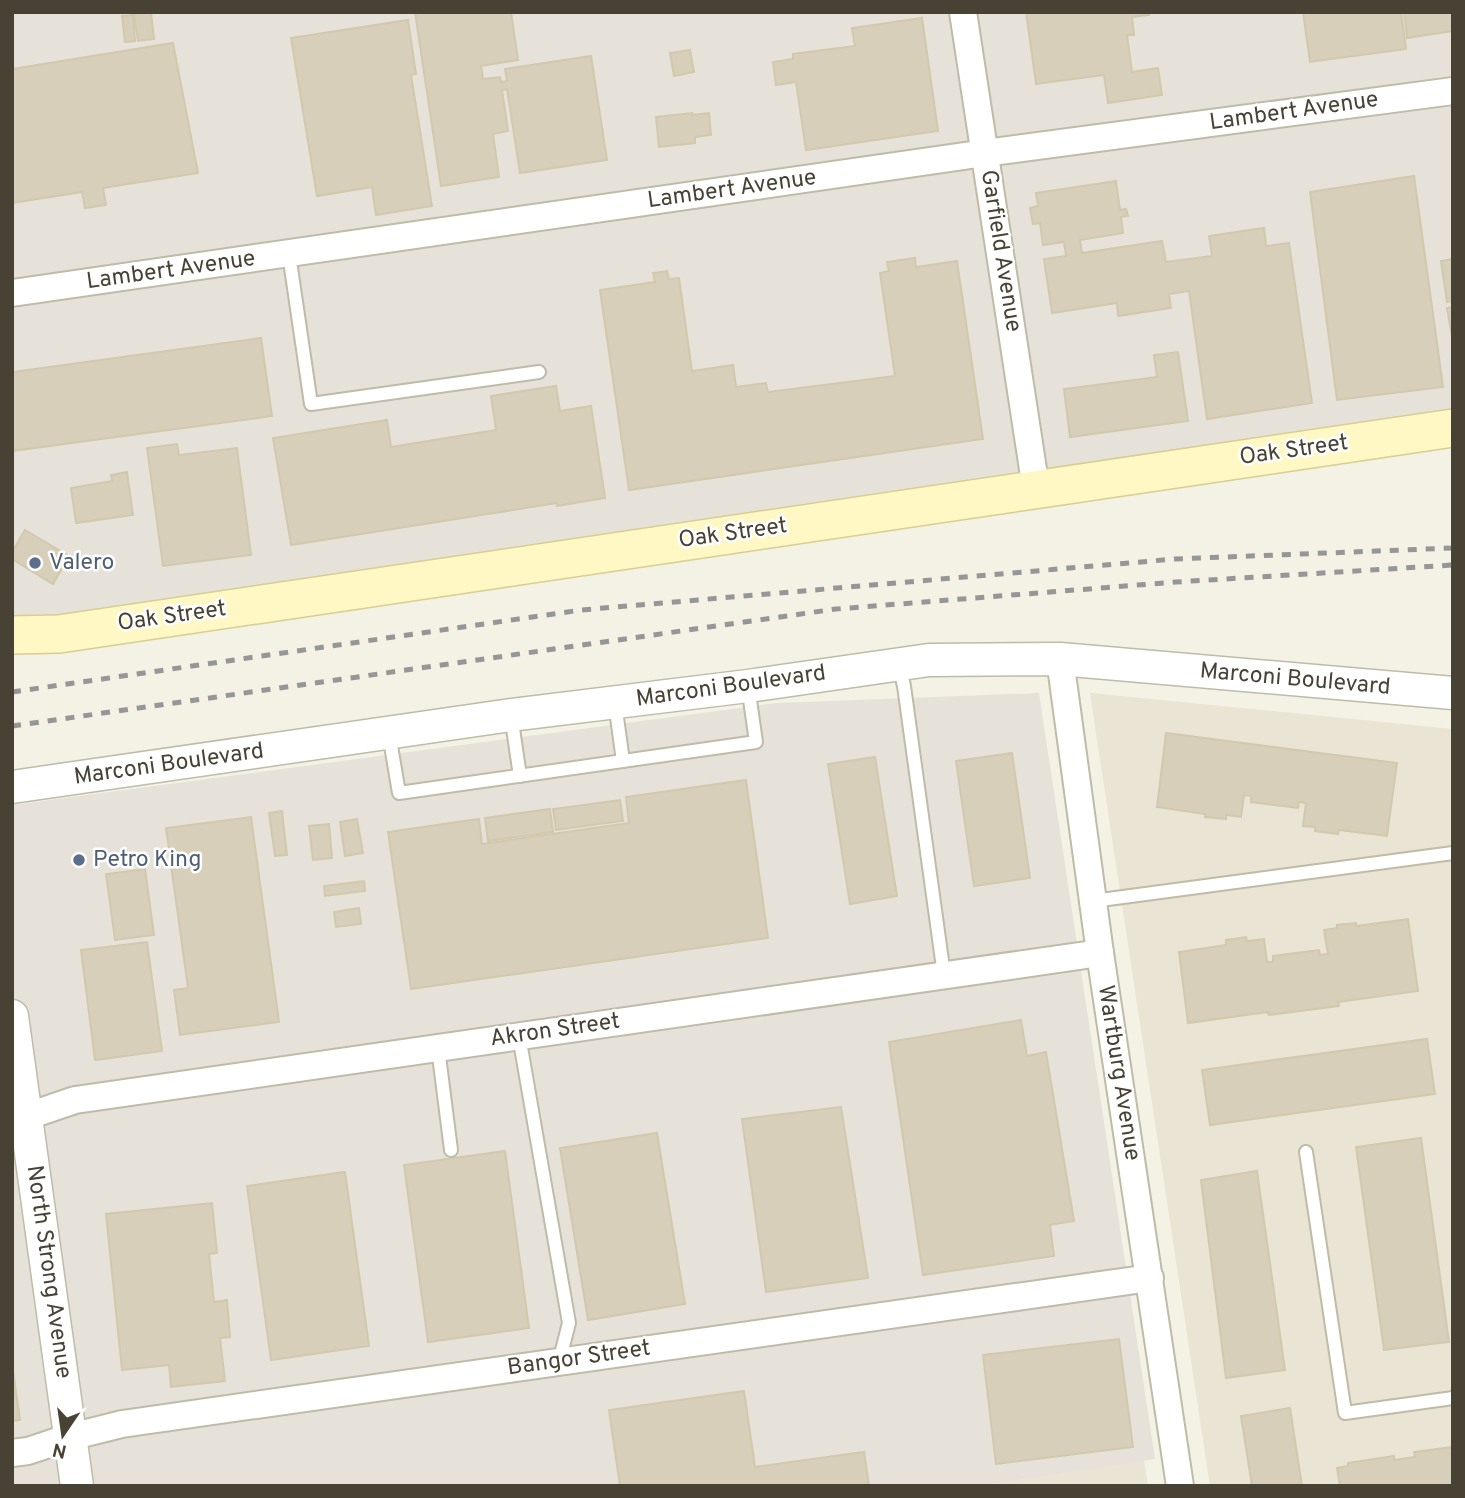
<svg xmlns="http://www.w3.org/2000/svg" width="1465" height="1498" font-family="Overpass,sans-serif">
<style>
.residential{fill:#e9e4d3}
.industrial{fill:#e6e2da}
.building{fill:#d7cfba;stroke:#d2c8ac;stroke-width:2}
.lines{fill:none;stroke-linecap:round;stroke-linejoin:round}
.service-casing{stroke:#c0bba7;stroke-width:16}
.minor-casing{stroke:#c0bba7;stroke-width:30}
.tertiary-casing{stroke:#c0bba7;stroke-width:35}
.secondary-casing{stroke:#d7ce91;stroke-width:40}
.service{stroke:#fff;stroke-width:12}
.minor{stroke:#fff;stroke-width:26}
.tertiary{stroke:#fff;stroke-width:32}
.secondary{stroke:#fff8c4;stroke-width:37}
.rail{stroke:#969696;stroke-width:5;stroke-dasharray:9 9;stroke-linecap:butt}
.service-dot{fill:#5c6f8a;stroke:#fff;stroke-width:2.5}
.labels{text-anchor:middle;dominant-baseline:central;stroke-width:5;stroke-linejoin:round;paint-order:stroke}
.street-label{font-size:23px;fill:#474234;stroke:#fff}
.service-label{font-size:23px;fill:#4e5e75;stroke:#fff;text-anchor:start}
</style>
<rect width="100%" height="100%" fill="#f4f1e5"/>
<g class="residential">
<path d="M1090 693 1453 729V1486H1210Z"/>
<path d="M1144 1460 1148 1486H981Z"/>
</g>
<g class="industrial">
<path d="M12 12H1453V428L12 654Z"/>
<path d="M1039 693 1155 1459 981 1486H12V805L777 703Z"/>
</g>
<g class="building">
<path d="M151 12 154 39 138 41 134 14Z"/>
<path d="M415 12H511L518 60 481 66 483 79 500 77 501 82 507 81 505 69 591 56 607 160 520 173 507 89 502 90 508 131 493 134 499 177 441 186Z"/>
<path d="M1026 12H1148L1149 15 1132 17 1134 35H1127L1132 72 1158 68 1162 95 1108 103 1104 75 1036 84Z"/>
<path d="M1303 12H1401L1406 49 1310 62Z"/>
<path d="M1404 12H1453V31L1407 38Z"/>
<path d="M133 15 135 41 125 42 122 16Z"/>
<path d="M922 18 938 131 806 150 796 82 776 85 773 62 793 59V54L855 46 852 28Z"/>
<path d="M408 20 416 74 411 75 432 206 376 215 372 187 317 196 291 38Z"/>
<path d="M173 43 198 173 103 188 106 205 85 208 82 192 12 203V69Z"/>
<path d="M690 50 694 72 674 76 670 53Z"/>
<path d="M692 113V115L709 113 711 135 695 137V143L659 147 656 117Z"/>
<path d="M1414 176 1443 387 1337 400 1310 192Z"/>
<path d="M1116 181 1120 210 1126 209 1128 216 1121 217 1123 233 1080 240 1082 253 1162 241 1166 262 1212 256 1209 236 1264 228 1266 246 1289 243 1312 403 1207 419 1189 291 1169 294 1171 308 1118 316 1117 303 1052 313 1044 259 1066 256 1064 242 1043 245 1040 223 1033 224 1030 208 1038 206 1036 193Z"/>
<path d="M915 258 916 267 957 261 983 439 629 490 600 290 655 282 653 273 667 271 669 279 679 278 692 371 733 365 736 387 766 383 768 392 895 376 880 273 889 271 887 262Z"/>
<path d="M1453 259V301L1447 302 1441 261Z"/>
<path d="M1453 307V342L1447 308Z"/>
<path d="M261 338 272 416 12 451V372Z"/>
<path d="M1178 352 1188 421 1070 437 1064 389 1157 377 1154 355Z"/>
<path d="M556 386 560 411 591 406 605 498 557 506V503L291 545 273 438 387 420 391 447 496 430 491 396Z"/>
<path d="M177 444 179 455 237 448 251 555 163 566 147 448Z"/>
<path d="M127 472 133 515 76 523 71 488 112 481 111 475Z"/>
<path d="M25 530 69 556 53 584 12 559V552Z"/>
<path d="M1166 733 1397 763 1387 836 1339 830 1338 834 1315 831V827L1303 826 1306 803 1299 802 1298 808 1251 802V796L1244 795 1241 817 1226 815V819L1205 817V814L1157 807Z"/>
<path d="M1012 753 1030 878 974 886 956 761Z"/>
<path d="M875 757 897 896 850 904 828 764Z"/>
<path d="M746 780 768 938 411 989 388 832 479 819 482 844 629 823 626 797Z"/>
<path d="M620 800 623 821 556 830 553 809Z"/>
<path d="M550 809 553 832 488 841 485 818Z"/>
<path d="M282 811 287 855 275 856 269 813Z"/>
<path d="M251 817 279 1022 180 1035 174 990 188 988 166 828Z"/>
<path d="M357 819 363 853 345 856 340 822Z"/>
<path d="M329 824 332 858 313 860 309 826Z"/>
<path d="M145 869 154 935 115 940 106 874Z"/>
<path d="M364 881 365 891 325 896 324 886Z"/>
<path d="M359 908 361 924 336 927 334 912Z"/>
<path d="M1408 919 1418 991 1338 1002 1339 1006 1269 1015 1268 1012 1188 1023 1179 952 1226 945V940L1246 937 1247 941 1264 939 1267 962H1273V956L1319 950 1320 955 1328 954 1324 930 1337 928V925L1356 923V926Z"/>
<path d="M147 942 162 1051 95 1060 81 950Z"/>
<path d="M1021 1020 1027 1056 1046 1052 1074 1221 1050 1225 1054 1256 923 1275 889 1042Z"/>
<path d="M1427 1039 1435 1094 1210 1125 1202 1070Z"/>
<path d="M841 1107 868 1278 766 1292 742 1119Z"/>
<path d="M657 1133 685 1304 588 1320 560 1148Z"/>
<path d="M1421 1138 1449 1342 1384 1350 1356 1147Z"/>
<path d="M505 1151 529 1328 428 1342 404 1165Z"/>
<path d="M1257 1171 1285 1370 1226 1378 1201 1180Z"/>
<path d="M345 1172 369 1346 271 1360 247 1186Z"/>
<path d="M212 1203 217 1253 209 1254 214 1302 227 1300 230 1337 220 1338 225 1381 171 1387 169 1365 122 1370 106 1214Z"/>
<path d="M1119 1339 1133 1447 996 1464 983 1355Z"/>
<path d="M12 1364 20 1420 12 1421Z"/>
<path d="M744 1391 755 1467 864 1452 869 1486H620L609 1410Z"/>
<path d="M1290 1408 1302 1486H1252L1241 1416Z"/>
<path d="M1453 1447V1486H1340L1337 1468 1348 1466V1463L1394 1456V1460L1415 1457 1414 1452Z"/>
</g>
<g class="lines">
<defs>
<g id="service">
<path d="M289 254 311 404 539 372"/>
<path d="M899 666 904 686 944 975"/>
<path d="M615 703 623 761"/>
<path d="M511 715 520 776"/>
<path d="M389 734 399 793 756 742 748 686"/>
<path d="M1093 901 1453 853"/>
<path d="M519 1036 569 1323 559 1362"/>
<path d="M438 1048 451 1150"/>
<path d="M1306 1152 1345 1413 1453 1398"/>
</g>
<g id="minor">
<path d="M963 12 1036 489"/>
<path d="M12 293 985 153 1453 91"/>
<path d="M1060 659 1100 953 1180 1486"/>
<path d="M12 1118 28 1116 75 1100 1100 953"/>
<path d="M12 1453 28 1451 70 1437 122 1424 1150 1278"/>
</g>
<g id="tertiary">
<path d="M12 787 511 715 748 686 929 660 1060 659 1453 693"/>
<path d="M12 1016 77 1486"/>
</g>
<path id="secondary" d="M12 635 59 634 1453 428"/>
</defs>
<use href="#service" class="service-casing"/>
<use href="#minor" class="minor-casing"/>
<use href="#tertiary" class="tertiary-casing"/>
<use href="#secondary" class="secondary-casing"/>
<use href="#service" class="service"/>
<use href="#minor" class="minor"/>
<use href="#tertiary" class="tertiary"/>
<use href="#secondary" class="secondary"/>
<g class="rail">
<path d="M12 692 581 610 1175 559 1453 548"/>
<path d="M12 726 836 609 1176 582 1453 565"/>
</g>
</g>
<g class="service-dot">
<circle cx="35" cy="563" r="7"/>
<circle cx="79" cy="860" r="7"/>
</g>
<g class="labels">
<g class="street-label">
<text transform="translate(1294 112) rotate(-8)">Lambert Avenue</text>
<text transform="translate(732 190) rotate(-8)">Lambert Avenue</text>
<text transform="translate(1000 251) rotate(81)">Garfield Avenue</text>
<text transform="translate(171 271) rotate(-8)">Lambert Avenue</text>
<text transform="translate(1294 451) rotate(-8)">Oak Street</text>
<text transform="translate(733 534) rotate(-8)">Oak Street</text>
<text transform="translate(172 617) rotate(-8)">Oak Street</text>
<text transform="translate(1295 680) rotate(5)">Marconi Boulevard</text>
<text transform="translate(731 687) rotate(-8)">Marconi Boulevard</text>
<text transform="translate(169 765) rotate(-8)">Marconi Boulevard</text>
<text transform="translate(555 1031) rotate(-8)">Akron Street</text>
<text transform="translate(1118 1073) rotate(81)">Wartburg Avenue</text>
<text transform="translate(48 1272) rotate(82)">North Strong Avenue</text>
<text transform="translate(579 1359) rotate(-8)">Bangor Street</text>
</g>
<g class="service-label">
<text x="49" y="563">Valero</text>
<text x="93" y="860">Petro King</text>
</g>
</g>
<rect width="1465" height="1498" fill="none" stroke="#474234" stroke-width="28"/>
<g transform="translate(63 1435) rotate(193)" stroke="#ffffff" stroke-width="5" paint-order="stroke">
<path d="M0-5L12 26L0 18L-12 26Z" fill="#474234"/>
<text y="-10" font-size="19" font-weight="bold" text-anchor="middle" fill="#474234">N</text>
</g>
</svg>
